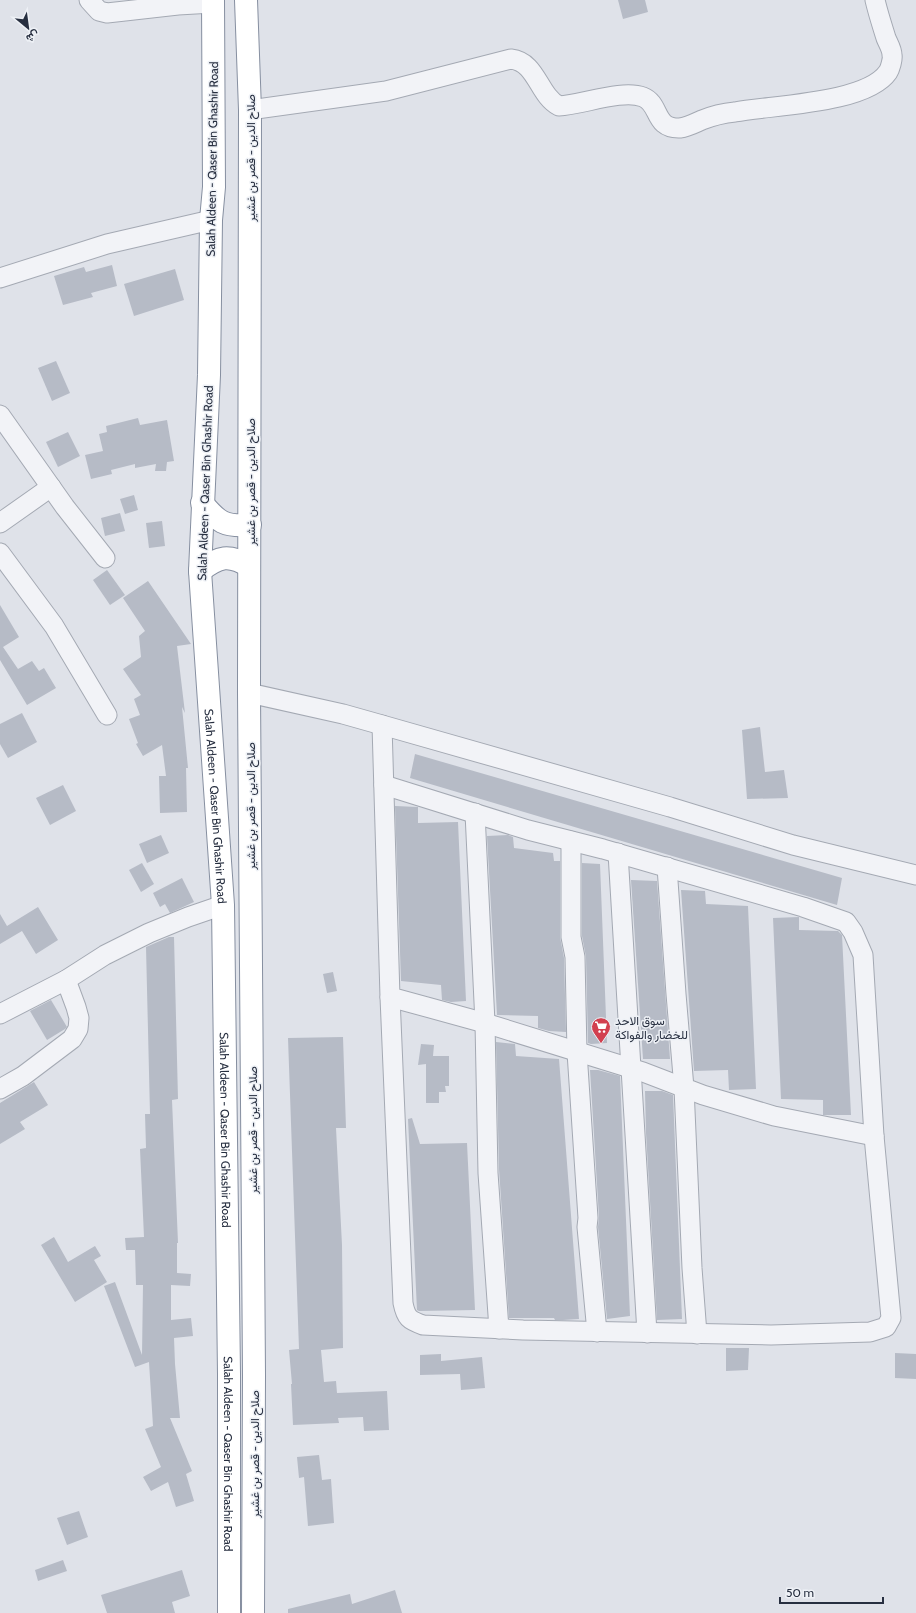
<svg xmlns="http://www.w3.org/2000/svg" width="916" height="1613" font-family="Cabin,Vazirmatn,sans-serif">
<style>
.building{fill:#b6bbc6}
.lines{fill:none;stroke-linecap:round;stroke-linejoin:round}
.minor-casing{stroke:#a4a9b3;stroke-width:21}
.highway-casing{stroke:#868fa0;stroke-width:24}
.minor{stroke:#f2f3f7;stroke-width:19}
.highway{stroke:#fff;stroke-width:22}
.labels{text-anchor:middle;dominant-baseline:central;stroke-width:3;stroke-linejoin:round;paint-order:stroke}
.street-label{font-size:12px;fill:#272f40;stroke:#eef1f6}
.poi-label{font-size:12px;fill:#272f40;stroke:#eef1f6;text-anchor:start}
</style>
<rect width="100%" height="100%" fill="#dfe2e9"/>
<g class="building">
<path d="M618 0H645L648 12 623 19Z"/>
<path d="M112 265 117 286 91 293 93 297 63 305 54 276 84 267 86 272Z"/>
<path d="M175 269 184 300 134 316 124 284Z"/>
<path d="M56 361 70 393 52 401 38 368Z"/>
<path d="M138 418 140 425 167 420 174 461 167 462 166 471H155L156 464 135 468V464L111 470 112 474 91 479 85 455 103 451 99 434 107 432 106 426Z"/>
<path d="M68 432 80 456 58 467 46 442Z"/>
<path d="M134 495 138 510 125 514 120 499Z"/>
<path d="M120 513 125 531 105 536 101 518Z"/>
<path d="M162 521 165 546 149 548 146 523Z"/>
<path d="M107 570 125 595 110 605 93 580Z"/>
<path d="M148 581 191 644 177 646 185 713 182 707 188 768H186L187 812 160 813 159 776H166L162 745 143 756 136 744 138 743 129 719 140 715 134 699 141 695 123 669 141 657 139 636 145 631 123 598Z"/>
<path d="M0 605 19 637 3 647 18 669 32 661 39 671 44 668 56 688 27 705 0 660Z"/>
<path d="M22 713 37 742 8 758 0 744V724Z"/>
<path d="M760 727 765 772 784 770 788 798 747 799 742 730Z"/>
<path d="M415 754 842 878 837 905 410 778Z"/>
<path d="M63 785 76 811 50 825 36 798Z"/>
<path d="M395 806 418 807V823L458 822 466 1001 451 1002 442 1000 441 985 401 981Z"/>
<path d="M161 835 169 853 147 863 139 844Z"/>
<path d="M508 835 513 837 514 848 553 853 554 861H560V937L564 958 566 1032 549 1031 538 1028V1016L497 1015 487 836Z"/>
<path d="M142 863 154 884 141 892 129 870Z"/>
<path d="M582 863 600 864 607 1043 591 1044 588 1043 586 957 582 936Z"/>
<path d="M182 878 194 902 170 913 165 904 160 907 153 893Z"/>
<path d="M631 880 657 881 670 1059H643Z"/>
<path d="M681 890 705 891 706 904 748 906 756 1089 729 1090 728 1070 694 1071Z"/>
<path d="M38 907 58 940 36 954 22 931 0 944V914L7 926Z"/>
<path d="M799 917V930L838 931 842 935 851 1115H823V1100L781 1099 773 918Z"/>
<path d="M169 937H174L178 1099 172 1100 178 1243H177V1273L191 1274 190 1286 171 1285V1320L191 1318 193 1336 174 1338 175 1364 180 1418H170L192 1471 186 1474 194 1501 176 1507 168 1482 151 1491 143 1477 161 1467 145 1429 153 1426 149 1362 135 1367 104 1286 115 1282 142 1355 143 1285H136L135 1250H126L125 1238 144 1237 140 1149 146 1148 145 1114H150L146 947Z"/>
<path d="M333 972 337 991 327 993 323 974Z"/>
<path d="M51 1000 67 1027 65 1029 47 1040 30 1011Z"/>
<path d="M343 1037 346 1128H336L342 1245 343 1348 321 1350 324 1382 336 1381 337 1393 387 1391 389 1430 364 1431 363 1417 338 1418 339 1423 293 1425 291 1384H292L289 1350 299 1349 288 1038Z"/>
<path d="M496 1042 515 1044 516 1056 559 1059 579 1319 563 1320H555L554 1318H509L499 1169Z"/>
<path d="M421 1044 434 1045 433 1056H449V1086H445L446 1092H439V1103H426V1064L418 1065Z"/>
<path d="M590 1070H598L620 1076 630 1316 607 1319 598 1227 599 1217Z"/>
<path d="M34 1082 48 1105 20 1122 25 1129 0 1144V1103Z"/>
<path d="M645 1091H662L673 1095 682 1319 657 1320 646 1133Z"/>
<path d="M412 1118 420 1144 467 1143 475 1310 419 1311 417 1310 408 1119Z"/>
<path d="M54 1237 68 1262 95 1246 101 1256 94 1260 107 1282 75 1302 41 1245Z"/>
<path d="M726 1348H749L748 1370 726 1371Z"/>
<path d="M895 1353 916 1354V1379L895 1378Z"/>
<path d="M441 1354V1361L482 1357 485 1388 461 1390 460 1374 420 1375V1355Z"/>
<path d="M319 1455 322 1480 331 1479 334 1523 308 1526 304 1477 299 1478 297 1457Z"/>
<path d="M79 1511 88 1537 67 1545 57 1518Z"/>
<path d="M63 1560 67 1571 38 1581 35 1570Z"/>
<path d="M182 1570 190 1596 172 1602 175 1613H107L101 1595Z"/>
<path d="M395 1590 402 1613H288V1609L350 1594 352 1604Z"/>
</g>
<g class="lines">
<defs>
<g id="minor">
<path d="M89 0 99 11 107 13 178 5 213 3"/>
<path d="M250 110 386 91 511 59C537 62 538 95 559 106 582 105 622 89 643 97 661 104 653 129 680 128 688 127 695 123 702 120 712 116 725 113 735 112 771 105 866 104 888 72 890 69 893 59 892 55 892 49 888 43 886 38 882 25 878 13 875 0"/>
<path d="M0 278 107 244 211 220"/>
<path d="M0 415 65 507 105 558"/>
<path d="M0 523 51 487"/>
<path d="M0 553 54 626 107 715"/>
<path d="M249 693 343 714 382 725 670 807 793 845 916 875"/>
<path d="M382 725 390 997 485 1023 643 1072 703 1095 774 1116 874 1136"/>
<path d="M384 785 528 830 603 849 803 907 846 922 853 932 863 955 874 1136 891 1318 886 1327 870 1332 771 1335 523 1330 423 1325C409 1320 406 1318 403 1303L390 997"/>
<path d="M475 813 485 1023 488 1173 499 1329"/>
<path d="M571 841V937L575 957 577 1052 588 1218 587 1227 597 1332"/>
<path d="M618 853 647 1333"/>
<path d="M667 867 676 994 684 1088 692 1268 697 1334"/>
<path d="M0 1014 66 980 105 955 149 933 188 917 223 905"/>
<path d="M0 1089 23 1076 72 1039 78 1029 79 1018 76 1007 66 980"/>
</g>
<g id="highway">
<path id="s1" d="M213 0 214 187 211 220 209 375 200 571 223 905 229 1374V1613"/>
<path d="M246 0 250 110 249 693 254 1375 253 1613"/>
<path d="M202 503C218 522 224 527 250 525"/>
<path d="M200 571C219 556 229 554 249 566"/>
</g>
</defs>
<use href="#minor" class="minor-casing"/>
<use href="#highway" class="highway-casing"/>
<use href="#minor" class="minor"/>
<use href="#highway" class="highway"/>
</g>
<defs>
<symbol id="supermarket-pin" viewBox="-11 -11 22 30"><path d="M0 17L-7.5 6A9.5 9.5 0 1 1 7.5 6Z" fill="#d2404f" stroke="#eef1f6"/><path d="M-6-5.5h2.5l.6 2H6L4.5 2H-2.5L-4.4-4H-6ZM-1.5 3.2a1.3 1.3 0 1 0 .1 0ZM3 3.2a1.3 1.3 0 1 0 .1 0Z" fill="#fff"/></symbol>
</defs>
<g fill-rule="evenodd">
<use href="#supermarket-pin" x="590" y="1016" width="22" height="30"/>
</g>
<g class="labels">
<g class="street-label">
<text transform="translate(250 158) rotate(-90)">صلاح الدين - قصر بن غشير</text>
<text transform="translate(212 159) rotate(-89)">Salah Aldeen - Qaser Bin Ghashir Road</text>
<text transform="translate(250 482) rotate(-90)">صلاح الدين - قصر بن غشير</text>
<text transform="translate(205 483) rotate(-88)">Salah Aldeen - Qaser Bin Ghashir Road</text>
<text stroke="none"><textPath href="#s1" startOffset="807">Salah Aldeen - Qaser Bin Ghashir Road</textPath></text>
<text transform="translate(250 806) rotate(-90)">صلاح الدين - قصر بن غشير</text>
<text stroke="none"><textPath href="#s1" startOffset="1131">Salah Aldeen - Qaser Bin Ghashir Road</textPath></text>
<text transform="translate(252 1130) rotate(-90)">صلاح الدين - قصر بن غشير</text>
<text stroke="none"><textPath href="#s1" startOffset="1455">Salah Aldeen - Qaser Bin Ghashir Road</textPath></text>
<text transform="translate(254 1454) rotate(-90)">صلاح الدين - قصر بن غشير</text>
</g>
<g class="poi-label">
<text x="615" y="1020">سوق الاحد<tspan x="615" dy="14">للخضار والفواكة</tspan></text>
</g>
</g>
<g transform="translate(28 28) rotate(151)" stroke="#eef1f6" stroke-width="3" paint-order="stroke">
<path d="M0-3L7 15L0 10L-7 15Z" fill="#272f40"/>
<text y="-6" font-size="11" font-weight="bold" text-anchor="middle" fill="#272f40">ش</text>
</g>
<path d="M780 1597v6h103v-6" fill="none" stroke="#272f40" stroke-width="2"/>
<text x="786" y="1597" font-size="12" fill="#272f40" stroke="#eef1f6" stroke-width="3" paint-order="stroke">50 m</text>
</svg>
